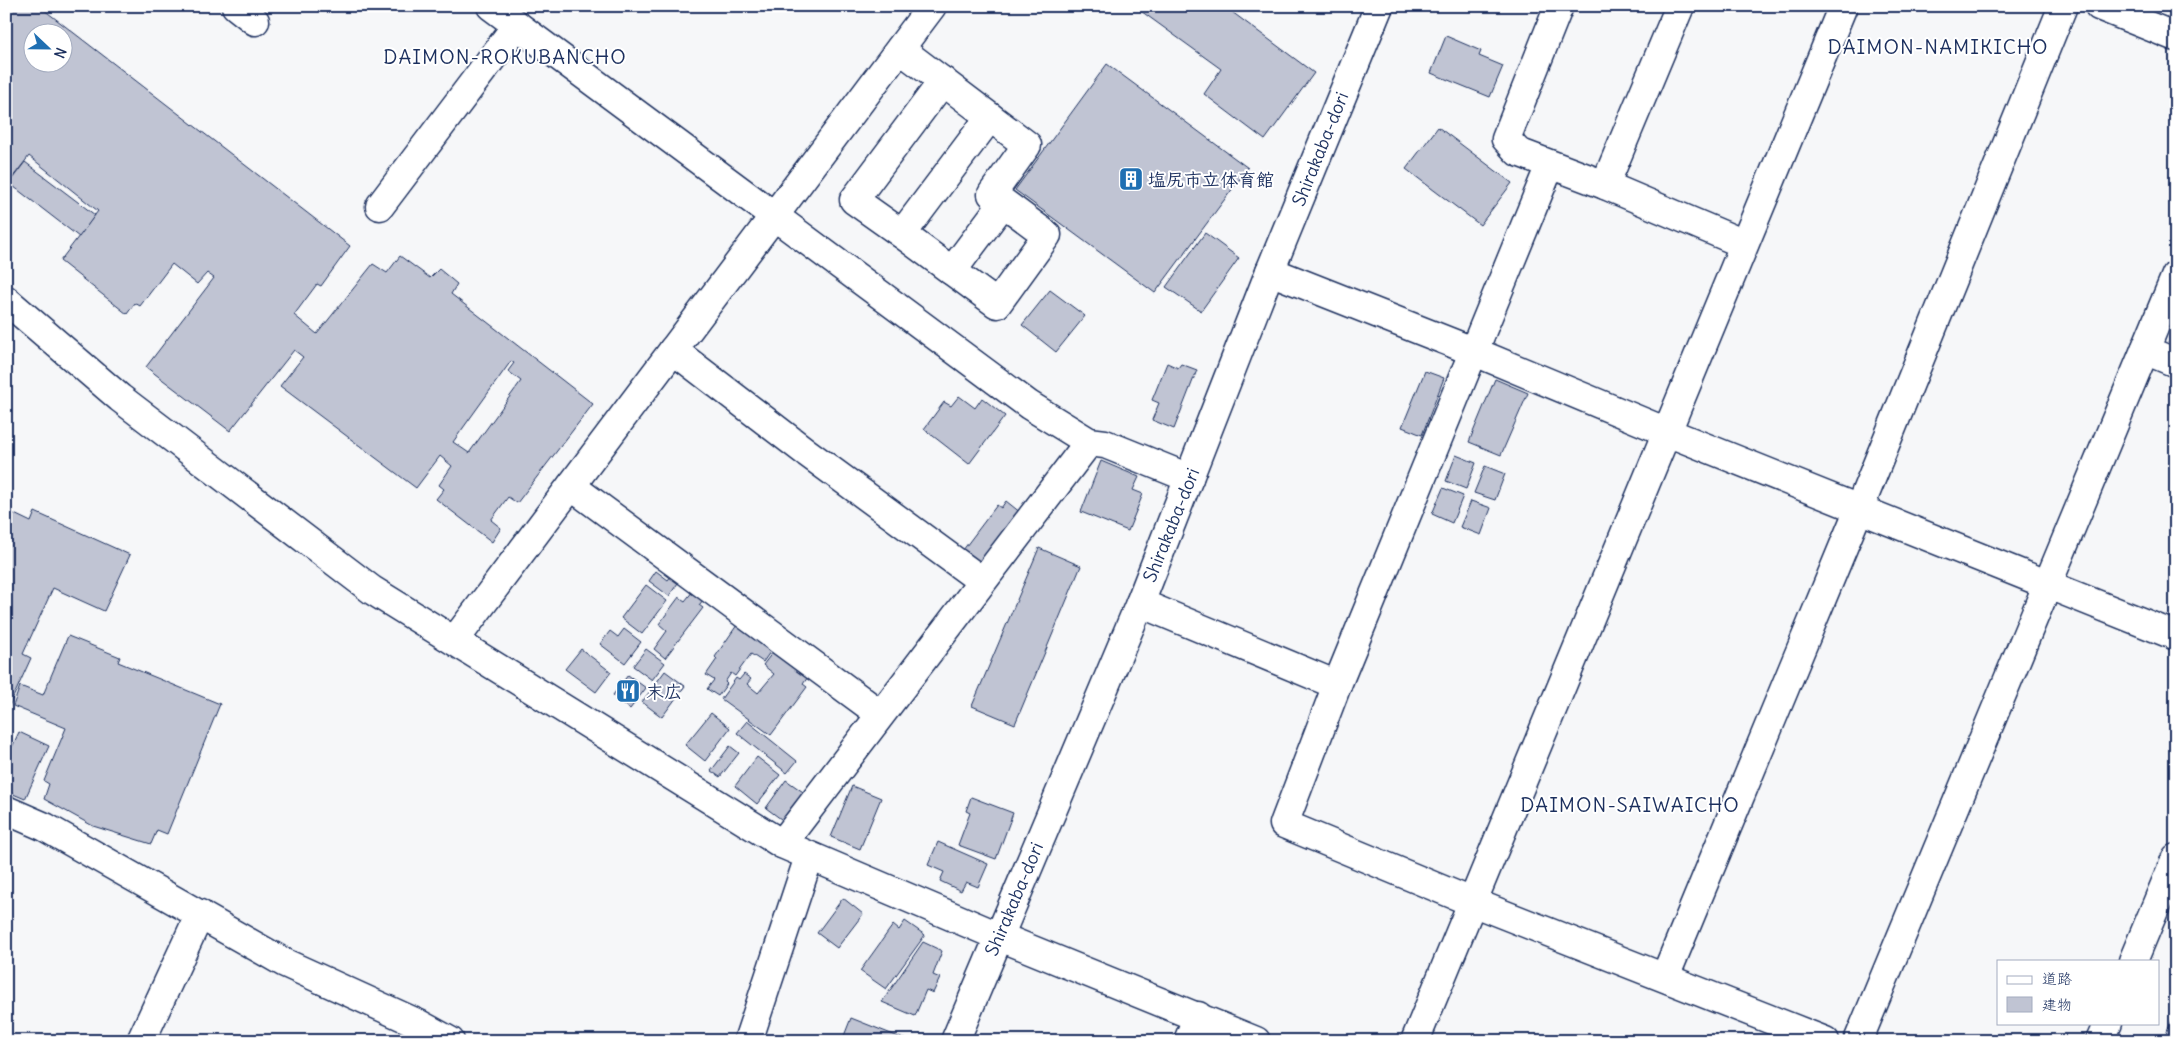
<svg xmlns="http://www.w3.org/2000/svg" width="2182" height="1047" font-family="Delius,'Klee One',sans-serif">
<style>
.building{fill:#c0c4d3;stroke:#1b2f5e;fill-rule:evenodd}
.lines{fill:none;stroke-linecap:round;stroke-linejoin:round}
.minor-casing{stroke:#1b2f5e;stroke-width:31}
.highway-casing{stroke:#1b2f5e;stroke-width:31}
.minor{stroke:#fff;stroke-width:28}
.highway{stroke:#fff;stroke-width:28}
.labels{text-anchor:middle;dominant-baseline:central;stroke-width:4;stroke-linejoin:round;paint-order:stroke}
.street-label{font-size:18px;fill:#1b2f5e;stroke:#fff}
.poi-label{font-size:18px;font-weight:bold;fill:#1b2f5e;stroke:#fff;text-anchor:start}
.quarter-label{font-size:20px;letter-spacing:1px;fill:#1b2f5e;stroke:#fff}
</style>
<rect width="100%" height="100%" fill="#f6f7f9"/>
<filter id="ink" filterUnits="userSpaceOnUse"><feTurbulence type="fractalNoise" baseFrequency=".02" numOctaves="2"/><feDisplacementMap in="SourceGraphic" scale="10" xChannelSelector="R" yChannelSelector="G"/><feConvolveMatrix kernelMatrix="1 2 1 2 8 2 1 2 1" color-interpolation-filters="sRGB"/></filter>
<g filter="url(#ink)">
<g class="building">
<path d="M9 6H39L350 246 321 286 317 284 294 315 317 334 373 264 387 273 400 256 430 278 439 269 457 284 451 294 593 404 517 503 508 497 491 520 501 528 492 542 436 499 444 489 439 485 452 466 440 456 416 488 280 386 303 357 294 350 230 431 146 367 214 278 207 273 197 284 172 264 140 306 135 303 127 314 60 261 98 211 29 156 6 186V9ZM32 32H62V62H32ZM511 361 514 363 508 371 521 381 469 453 453 442Z"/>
<path d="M1134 6H1224L1314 73 1265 140 1204 94 1221 69Z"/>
<path d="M1446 36 1481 51 1479 56 1503 66 1490 97 1431 73Z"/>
<path d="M1107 64 1248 168 1155 293 1015 190Z"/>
<path d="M1438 127 1512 183 1480 225 1406 169Z"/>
<path d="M25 162 95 215 79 237 9 183Z"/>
<path d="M1205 233 1239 258 1201 311 1166 287Z"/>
<path d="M1050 290 1085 316 1056 352 1022 325Z"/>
<path d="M1167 363 1178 368 1181 364 1197 370 1174 429 1152 420 1159 403 1152 400Z"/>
<path d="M1425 371 1444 378 1422 435 1402 427Z"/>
<path d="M1495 379 1528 393 1501 455 1469 442Z"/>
<path d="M959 396 975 408 982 398 1005 416 969 464 924 429 944 402 951 406Z"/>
<path d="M1456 455 1476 463 1466 489 1446 481Z"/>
<path d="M1101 461 1139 477 1133 490 1143 494 1128 531 1081 512Z"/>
<path d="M1485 466 1505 474 1495 500 1474 493Z"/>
<path d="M1443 488 1463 496 1452 523 1432 514Z"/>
<path d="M1006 501 1021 513 982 564 963 550 997 505 1001 508Z"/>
<path d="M1471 501 1491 508 1481 535 1460 527Z"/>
<path d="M6 510 31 522 35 512 130 555 104 611 53 588 23 654 31 658 6 713Z"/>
<path d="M1039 548 1081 566 1015 724 972 706Z"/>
<path d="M656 571 668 580 672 575 680 580 669 596 649 581Z"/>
<path d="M646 585 667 601 642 634 621 618Z"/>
<path d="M693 591 704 599 699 605 703 608 665 658 654 649 667 631 659 624 679 597 685 601Z"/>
<path d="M737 625 775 645 763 662 751 654 735 676 731 673 725 682 727 684 718 696 707 689 714 680 706 675 717 659 715 657Z"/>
<path d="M624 629 641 642 625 663 600 644 610 631 618 637Z"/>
<path d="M68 636 120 657 118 662 220 704 167 834 157 830 151 844 93 826 44 799 49 784 44 781 66 728 13 706 20 686 43 695Z"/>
<path d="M776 648 808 677 803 684 807 687 771 735 721 699 736 678 739 680 744 674 751 679 747 684 758 693 774 674 763 665Z"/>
<path d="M581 649 611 672 596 692 565 669Z"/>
<path d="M646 649 665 663 652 680 633 666Z"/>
<path d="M665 671 685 686 662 717 642 702Z"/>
<path d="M628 675 646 688 630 709 613 695Z"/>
<path d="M711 713 730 728 705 761 685 745Z"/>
<path d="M747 721 797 761 787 773 737 733Z"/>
<path d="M19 732 49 746 25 799 6 791V760Z"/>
<path d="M730 746 739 753 720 777 711 771Z"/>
<path d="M757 757 780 775 757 804 735 786Z"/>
<path d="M786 780 806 794 785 822 766 808Z"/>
<path d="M852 786 881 798 860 849 831 837Z"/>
<path d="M971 797 1013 813 996 859 958 845 970 813 966 811Z"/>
<path d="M938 842 988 864 978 887 966 882 961 891 940 881 944 872 928 865Z"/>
<path d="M843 898 863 914 837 948 817 933Z"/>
<path d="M905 921 925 935 886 989 860 971 893 925 899 930Z"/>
<path d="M923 942 942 951 933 975 940 978 933 993 926 990 915 1016 882 1002Z"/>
<path d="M851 1018 909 1041H842Z"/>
<path d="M2172 1020 2176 1022V1041H2163Z"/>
</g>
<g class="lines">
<defs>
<g id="minor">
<path d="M236 6 255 21"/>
<path d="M491 6 1029 405 1089 442 1105 444 1189 478"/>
<path d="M1559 6 1506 139 1518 152 1605 185 1744 244"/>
<path d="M2099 6 2176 37"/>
<path d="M900 49 1027 145 992 194 1047 235 997 304 952 271 1003 203"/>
<path d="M1550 165 1337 685 1284 824 1472 902 1825 1041"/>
<path d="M1605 185 1680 6"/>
<path d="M380 206 517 25"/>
<path d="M902 234 854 200 943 81"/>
<path d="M952 271 902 234 990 117"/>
<path d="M1270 271 1475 352 1667 432 2176 636"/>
<path d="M6 300 120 398 372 590 782 844 998 936 1256 1041"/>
<path d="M673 350 806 452 982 581"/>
<path d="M2145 350 2176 363"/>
<path d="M571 486 880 714"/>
<path d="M1140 603 1337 685"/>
<path d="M455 640 932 6"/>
<path d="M6 810 45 827 285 963 419 1024 450 1041"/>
<path d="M782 844 1089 442"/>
<path d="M1665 977 1859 509 2063 6"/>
<path d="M141 1041 200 914"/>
<path d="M748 1041 809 857"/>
<path d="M955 1041 1140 603 1270 271 1379 6"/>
<path d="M1188 1041 1198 1016"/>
<path d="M1415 1041 1843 6"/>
<path d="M1858 1041 2176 275"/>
</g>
<g id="highway">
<path d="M2133 961 2176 858"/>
<path d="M2100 1041 2108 1023"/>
</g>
</defs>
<use href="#minor" class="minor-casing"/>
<use href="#highway" class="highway-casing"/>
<use href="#minor" class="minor"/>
<use href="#highway" class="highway"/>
</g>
</g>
<defs>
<symbol id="building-square" viewBox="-11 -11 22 22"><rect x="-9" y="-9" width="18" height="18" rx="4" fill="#1f6fb2" stroke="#fff"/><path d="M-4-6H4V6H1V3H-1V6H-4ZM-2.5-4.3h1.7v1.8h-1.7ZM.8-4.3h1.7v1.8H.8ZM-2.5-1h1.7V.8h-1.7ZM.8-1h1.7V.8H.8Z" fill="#fff"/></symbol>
<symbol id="restaurant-square" viewBox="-11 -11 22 22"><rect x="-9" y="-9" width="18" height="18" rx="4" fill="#1f6fb2" stroke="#fff"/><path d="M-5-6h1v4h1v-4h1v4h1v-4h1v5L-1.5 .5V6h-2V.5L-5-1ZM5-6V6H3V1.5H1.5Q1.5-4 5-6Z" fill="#fff"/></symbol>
</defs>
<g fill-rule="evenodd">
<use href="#building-square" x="1117" y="165" width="28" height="28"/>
<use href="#restaurant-square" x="614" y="677" width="28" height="28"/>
</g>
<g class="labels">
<g class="street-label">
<text transform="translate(1320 149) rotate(-68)">Shirakaba-dori</text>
<text transform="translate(1171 525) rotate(-68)">Shirakaba-dori</text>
<text transform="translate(1014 899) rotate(-67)">Shirakaba-dori</text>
</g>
<g class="poi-label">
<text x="1148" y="179">塩尻市立体育館</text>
<text x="646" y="691">末広</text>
</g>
<g class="quarter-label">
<text x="1938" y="46">DAIMON-NAMIKICHO</text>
<text x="505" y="56">DAIMON-ROKUBANCHO</text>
<text x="1630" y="804">DAIMON-SAIWAICHO</text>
</g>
</g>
<rect width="2182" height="1047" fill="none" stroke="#fff" stroke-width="25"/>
<rect x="12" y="12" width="2157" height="1022" fill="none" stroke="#1b2f5e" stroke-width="2" filter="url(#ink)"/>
<rect x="1997" y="960" width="162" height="65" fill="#ffffff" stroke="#a4acbf"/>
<rect x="2007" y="976" width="25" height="8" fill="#ffffff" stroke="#a4acbf"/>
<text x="2042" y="984" font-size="15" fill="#1b2f5e">道路</text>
<rect x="2007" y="997" width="25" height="15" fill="#c0c4d3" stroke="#a4acbf"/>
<text x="2042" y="1010" font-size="15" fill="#1b2f5e">建物</text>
<g transform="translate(48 48) rotate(112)"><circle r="24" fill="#ffffff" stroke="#a4acbf"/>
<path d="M0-4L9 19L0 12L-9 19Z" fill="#1f6fb2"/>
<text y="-8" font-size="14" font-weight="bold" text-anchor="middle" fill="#1b2f5e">N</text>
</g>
</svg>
